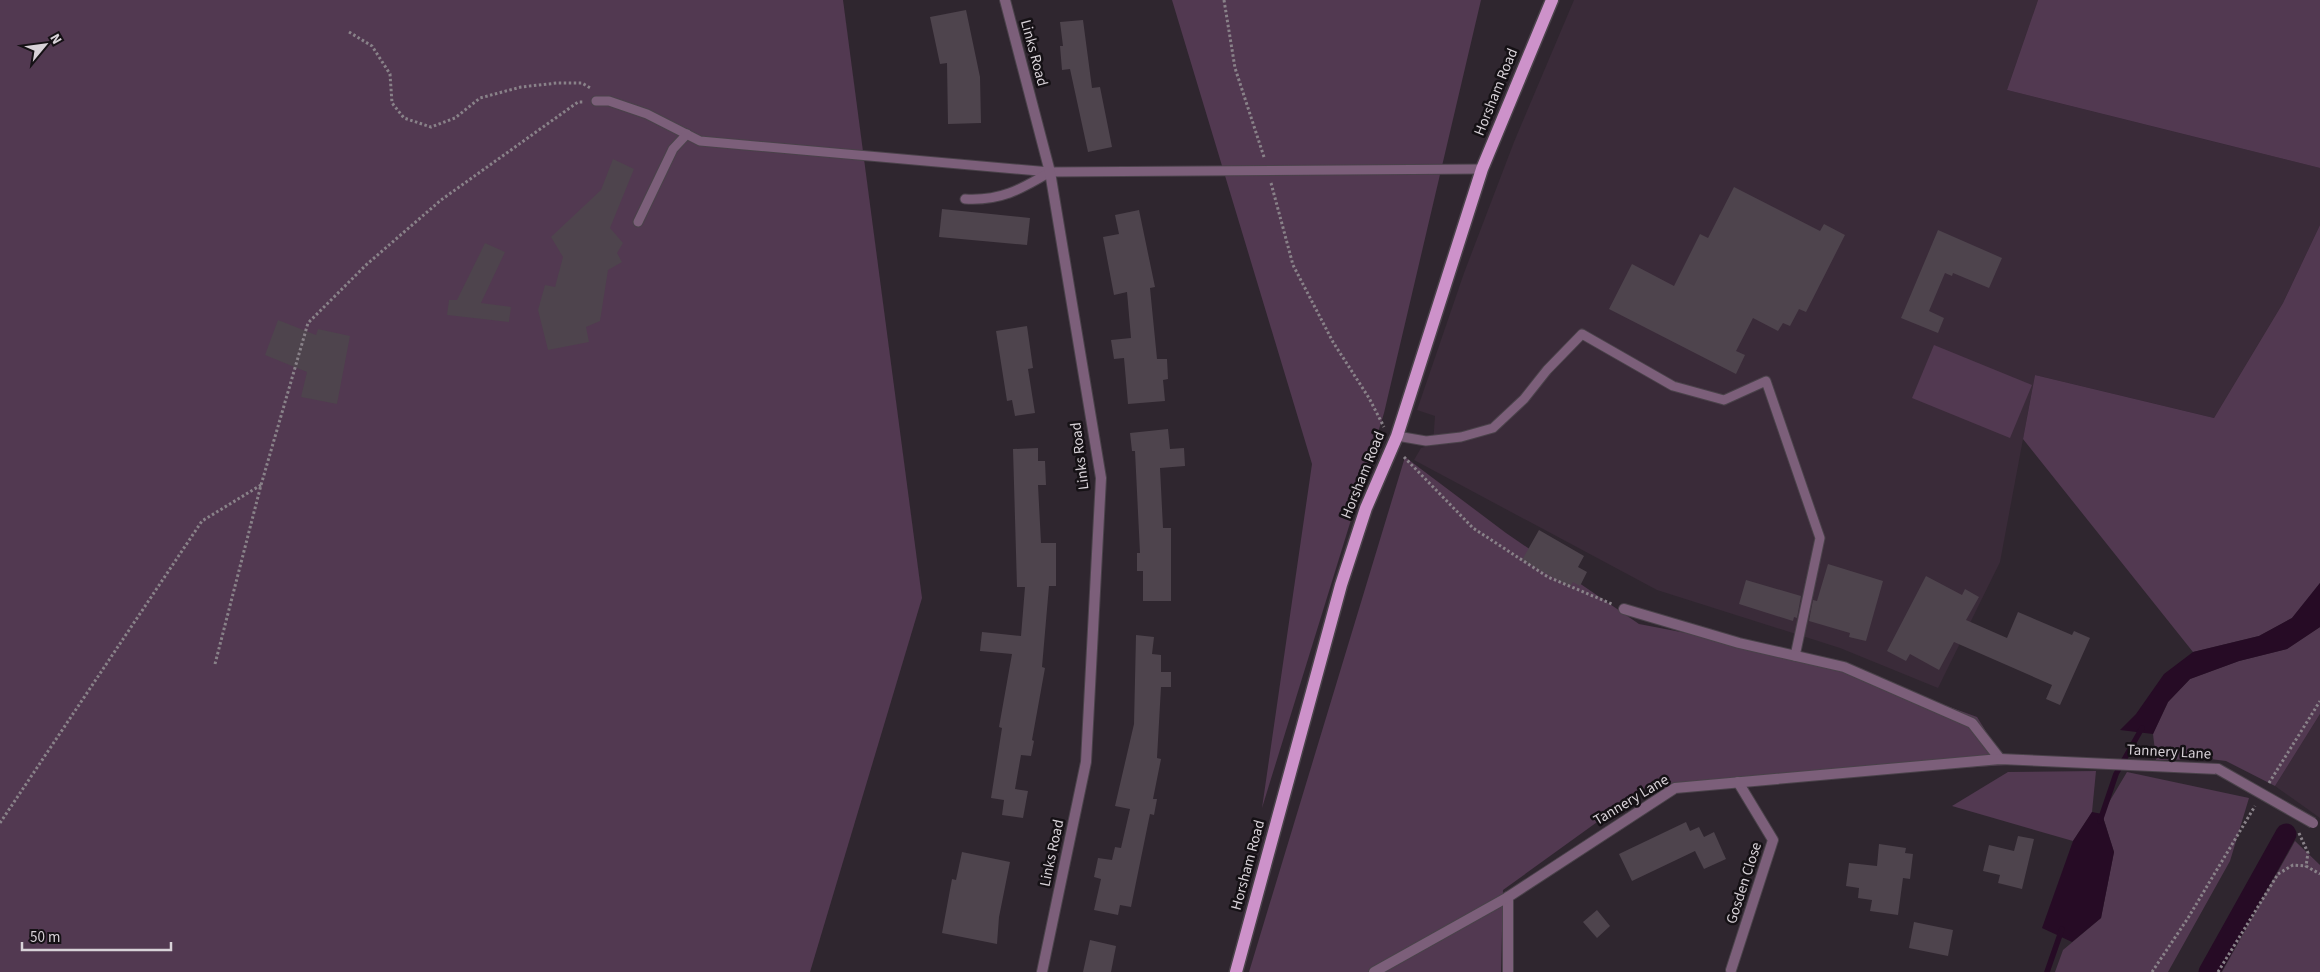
<svg xmlns="http://www.w3.org/2000/svg" width="2320" height="972" font-family="'Source Sans 3',sans-serif">
<style>
.built{fill:#3a2b39}
.green{fill:#523951}
.water{fill:#260b25}
.lines{fill:none;stroke-linecap:round;stroke-linejoin:round}
.stream{stroke:#260b25;stroke-width:5.5}
.canal{stroke:#260b25;stroke-width:21}
.building{fill:#4e444d}
.lane-casing{stroke:#4a424a;stroke-width:11}
.street-casing{stroke:#4a424a;stroke-width:12}
.primary-casing{stroke:#4a424a;stroke-width:15}
.path{stroke:#898289;stroke-width:3;stroke-dasharray:2.5 2.5;stroke-linecap:butt}
.lane{stroke:#7c5f7a;stroke-width:9}
.street{stroke:#7c5f7a;stroke-width:10}
.primary{stroke:#cd92ca;stroke-width:12}
.street-bridge-casing{stroke:#4a424a;stroke-width:12;stroke-linecap:butt}
.street-bridge{stroke:#7c5f7a;stroke-width:10}
.labels{text-anchor:middle;dominant-baseline:central;stroke-width:5;stroke-linejoin:round;paint-order:stroke}
.street-label{font-size:15px;fill:#d8d2d8;stroke:#151115}
</style>
<rect width="100%" height="100%" fill="#2f262f"/>
<g class="built">
<path d="M1574 0H2038L2007 90 2320 168V225L2283 303 2214 418 2035 375 2000 562 1938 688 1840 648 1657 590 1414 460 1421 448 1433 445 1435 416 1417 410 1464 273 1514 142Z"/>
<path d="M2320 714V818L2275 786Z"/>
</g>
<g class="green">
<path d="M0 0H843L922 598 810 972H0Z"/>
<path d="M1172 0H1481L1384 413 1262 808 1312 464Z"/>
<path d="M2038 0H2320V168L2007 90Z"/>
<path d="M2320 225V583L2292 618 2259 636 2193 652 2023 439 2035 375 2214 418 2283 303Z"/>
<path d="M1934 345 2032 385 2010 438 1912 398Z"/>
<path d="M1405 457 1506 533 1639 624 1816 658 1977 717 2007 765 1643 789 1503 890 1501 972H1249Z"/>
<path d="M2320 627V714L2275 786 2226 761 2210 759 2156 760 2153 734 2168 702 2190 679 2239 661 2287 649Z"/>
<path d="M2096 771 2092 812 2073 841 1952 806 2008 772Z"/>
<path d="M2127 772 2249 798 2230 861 2168 972H2055L2063 950 2101 918 2114 852 2102 814Z"/>
<path d="M2295 841 2320 865V972H2222Z"/>
</g>
<g class="water">
<path d="M2320 583V627L2287 649 2239 661 2190 679 2168 702 2153 734 2120 730 2136 714 2164 674 2193 652 2259 636 2292 618Z"/>
<path d="M2092 812 2102 814 2114 852 2101 918 2072 942 2042 928 2073 841Z"/>
</g>
<g class="lines">
<g class="stream">
<path d="M2100 821 2116 774 2142 728"/>
<path d="M2047 972 2062 929"/>
</g>
<path class="canal" d="M2209 972 2286 834"/>
</g>
<g class="building">
<path d="M966 10 980 77 981 123 948 124 947 63 940 64 930 17Z"/>
<path d="M1083 20 1092 88 1100 87 1112 147 1088 152 1070 69 1062 70 1060 46H1063L1060 22Z"/>
<path d="M613 159 634 169 610 228 623 243 617 253 622 262 608 270 600 321 586 327 589 342 548 350 538 310 545 285 555 287 563 257 551 237 601 190Z"/>
<path d="M1734 187 1820 231 1824 224 1845 235 1806 312 1799 309 1790 326 1783 323 1778 331 1753 318 1736 351 1745 355 1736 374 1609 309 1632 264 1674 286 1700 234 1708 238Z"/>
<path d="M942 209 1030 218 1027 245 939 237Z"/>
<path d="M1139 210 1155 287 1150 288 1157 359H1167L1168 379 1163 380 1165 401 1128 404 1124 358 1114 359 1111 340 1131 338 1127 292 1114 295 1103 237 1119 234 1115 215Z"/>
<path d="M1938 230 2002 258 1989 288 1953 273 1952 276 1945 273 1929 311 1944 318 1938 333 1901 318Z"/>
<path d="M485 243 505 252 481 303 511 307 509 322 447 315 449 300H457Z"/>
<path d="M278 320 316 335 318 329 350 336 337 404 301 397 307 372 265 355Z"/>
<path d="M1027 326 1033 368 1028 369 1035 413 1015 416 1012 400 1007 401 996 331Z"/>
<path d="M1168 429 1170 449 1184 448 1185 466 1160 468 1163 528H1171V601H1143V571H1137V553H1140L1135 451H1132L1130 433Z"/>
<path d="M1038 448V461H1045L1046 485H1038L1041 543H1056V586H1049L1042 667 1045 668 1032 740 1034 741 1031 756 1021 755 1015 789 1028 791 1023 818 1002 815 1004 800 991 798 1002 728 999 727 1012 654 980 651 982 632 1021 636 1025 587H1017L1013 449Z"/>
<path d="M1539 530 1584 556 1578 567 1587 572 1580 586 1573 582 1570 587 1522 560Z"/>
<path d="M1828 564 1883 581 1866 641 1849 637 1850 633 1809 621 1813 600 1817 601Z"/>
<path d="M1926 576 1962 595 1965 589 1979 597 1966 620 2007 638 2018 612 2072 635 2074 631 2090 638 2060 705 2046 699 2052 685 1954 642 1939 670 1910 654 1906 661 1887 651Z"/>
<path d="M1746 580 1801 596 1797 618 1794 617 1793 621 1739 604Z"/>
<path d="M1136 635 1154 637 1152 654 1161 655V672H1171V687H1161L1157 758 1161 759 1153 799H1157L1154 815 1150 814 1131 907 1120 905 1118 915 1094 910 1101 879 1094 877 1098 858 1112 860 1115 847 1121 848 1130 809 1115 806 1134 724Z"/>
<path d="M1686 822 1690 831 1699 827 1704 837 1714 832 1726 859 1704 869 1695 851 1632 881 1619 854Z"/>
<path d="M2018 836 2034 839 2022 889 1998 883 2000 875 1983 871 1989 845 2014 851Z"/>
<path d="M1879 844 1906 848 1905 853 1913 854 1910 879 1903 878 1898 915 1870 911 1872 900 1858 898 1859 888 1846 886 1849 863 1877 866Z"/>
<path d="M962 852 1010 862 999 917 997 944 942 933 952 879 956 880Z"/>
<path d="M1597 910 1610 926 1597 938 1583 922Z"/>
<path d="M1914 922 1953 930 1948 956 1909 948Z"/>
<path d="M1090 940 1116 946 1111 972H1083Z"/>
</g>
<g class="lines">
<defs>
<g id="lane">
<path d="M596 101H609L647 114 700 141 1050 172 1482 169"/>
<path d="M965 199C1000 201 1020 190 1050 172"/>
<path d="M638 222 673 149 687 134"/>
<path d="M1397 436 1426 441 1461 437 1493 428 1524 399 1547 370 1582 334 1673 386 1724 400 1766 381 1820 538 1795 656"/>
</g>
<g id="street">
<path d="M1005 0 1050 172 1101 478 1086 762 1042 972"/>
<path d="M1624 609 1739 643 1844 667 1972 723 2000 759"/>
<path d="M1508 897V972"/>
<path d="M1731 970 1773 840 1738 782"/>
<path d="M1374 972 1508 897 1675 788 2000 759 2218 769"/>
</g>
<path id="primary" d="M1236 972 1341 585 1366 508 1397 436 1482 169 1552 0"/>
</defs>
<use href="#lane" class="lane-casing"/>
<use href="#street" class="street-casing"/>
<use href="#primary" class="primary-casing"/>
<g class="path">
<path d="M1224 0 1235 68 1264 157"/>
<path d="M349 32 372 46 390 74 392 103 404 118 431 127 455 118 480 98 521 87 557 83H582L592 89"/>
<path d="M1271 183 1293 265 1333 342 1369 398 1384 427"/>
<path d="M1404 457 1473 528 1548 577 1612 604"/>
<path d="M215 664 261 485 308 323 366 265 441 200 578 102H584"/>
<path d="M2269 783 2320 701"/>
<path d="M0 823 202 521 261 485"/>
<path d="M2299 833 2308 853 2306 866 2320 874"/>
<path d="M2152 972 2188 918 2255 806"/>
<path d="M2218 972 2278 874 2293 865 2306 866"/>
</g>
<use href="#lane" class="lane"/>
<use href="#street" class="street"/>
<use href="#primary" class="primary"/>
<defs>
<path id="street-bridge" d="M2218 769 2313 823"/>
</defs>
<use href="#street-bridge" class="street-bridge-casing"/>
<use href="#street-bridge" class="street-bridge"/>
</g>
<g class="labels">
<g class="street-label">
<text transform="translate(1034 53) rotate(75)">Links Road</text>
<text transform="translate(1496 92) rotate(-68)">Horsham Road</text>
<text transform="translate(1080 456) rotate(-97)">Links Road</text>
<text transform="translate(1363 475) rotate(-68)">Horsham Road</text>
<text transform="translate(2169 752) rotate(3)">Tannery Lane</text>
<text transform="translate(1631 800) rotate(-31)">Tannery Lane</text>
<text transform="translate(1052 853) rotate(-78)">Links Road</text>
<text transform="translate(1248 865) rotate(-75)">Horsham Road</text>
<text transform="translate(1744 883) rotate(-72)">Gosden Close</text>
</g>
</g>
<g transform="translate(45 45) rotate(61)" stroke="#151115" stroke-width="4" paint-order="stroke">
<path d="M0-4L9 19L0 12L-9 19Z" fill="#d8d2d8"/>
<text y="-8" font-size="14" font-weight="bold" text-anchor="middle" fill="#d8d2d8">N</text>
</g>
<path d="M22 942v8h149v-8" fill="none" stroke="#d8d2d8" stroke-width="2.5"/>
<text x="30" y="942" font-size="15" fill="#d8d2d8" stroke="#151115" stroke-width="4" paint-order="stroke">50 m</text>
</svg>
